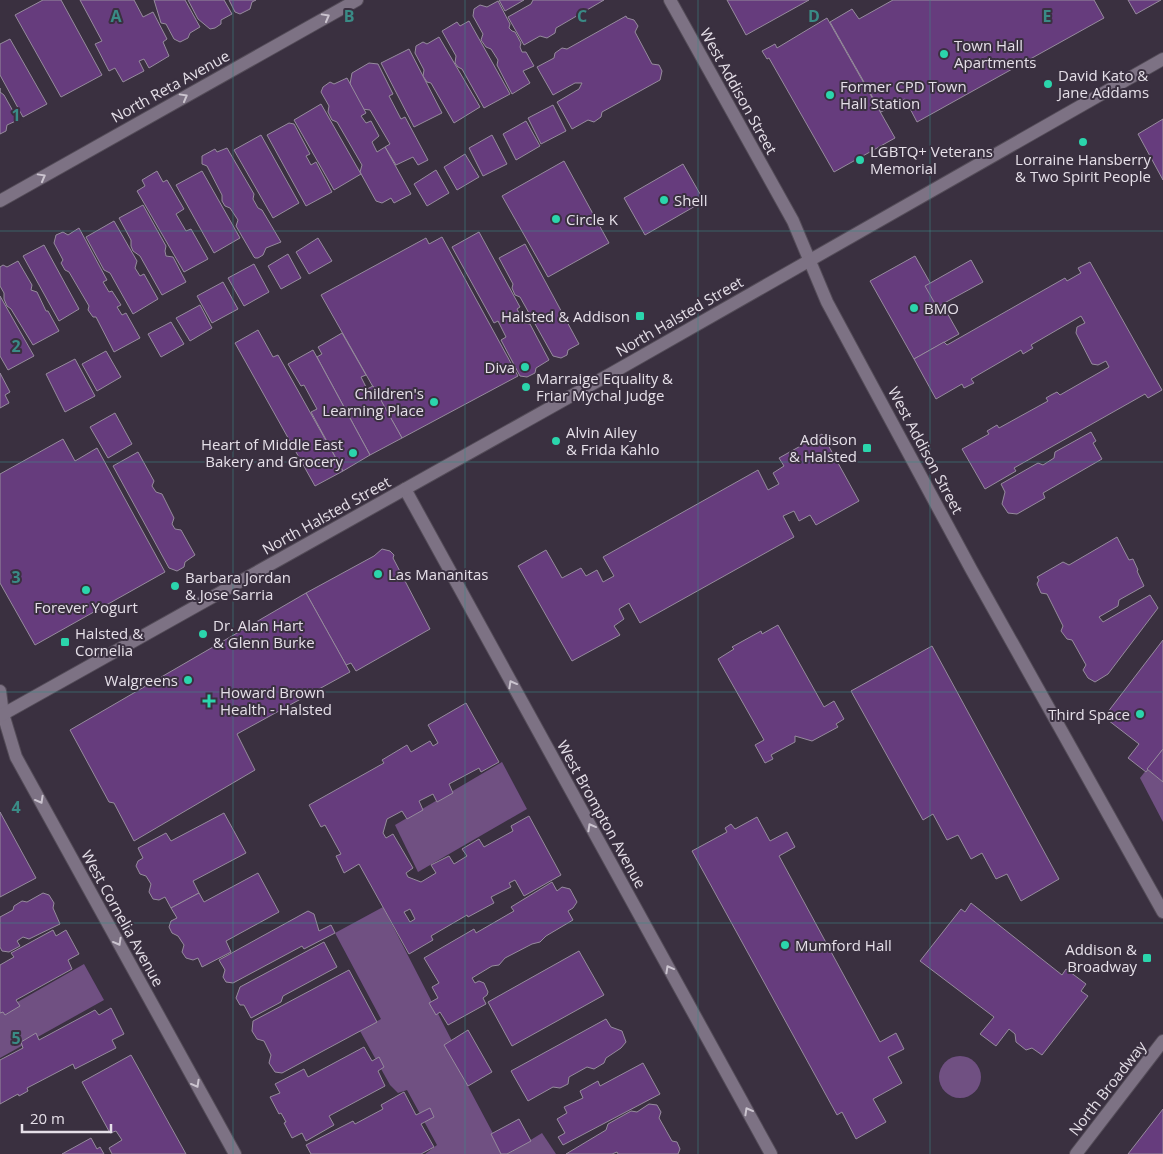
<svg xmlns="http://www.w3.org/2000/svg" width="1163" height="1154" font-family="'Open Sans',sans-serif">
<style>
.green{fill:#705082}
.building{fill:#663c7d;stroke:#968b9d;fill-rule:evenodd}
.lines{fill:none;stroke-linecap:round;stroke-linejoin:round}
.street-casing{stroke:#544c58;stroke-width:14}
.secondary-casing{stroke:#544c58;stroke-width:14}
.street{stroke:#7d7284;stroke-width:12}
.secondary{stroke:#7d7284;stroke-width:12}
.oneway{stroke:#cbc4cf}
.grid{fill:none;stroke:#3a8b86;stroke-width:1;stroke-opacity:0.55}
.poi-dot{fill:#2bd5ac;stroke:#3a3040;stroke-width:2}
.labels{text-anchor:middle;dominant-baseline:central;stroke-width:4;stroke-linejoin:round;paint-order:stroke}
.poi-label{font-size:15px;fill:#e5dfe8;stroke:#3a3040;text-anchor:start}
.street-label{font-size:15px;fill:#e5dfe8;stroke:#3a3040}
.grid-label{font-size:16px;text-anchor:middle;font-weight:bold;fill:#3a8b86;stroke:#3a3040;stroke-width:4;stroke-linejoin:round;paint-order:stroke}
</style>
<rect width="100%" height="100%" fill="#3a3040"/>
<g class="green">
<path d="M502 762 527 809 418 872 395 825Z"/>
<path d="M1147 769 1163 782V822L1140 778Z"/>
<path d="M383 907 452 1041 446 1045 504 1154H425L437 1145 407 1090 398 1093 390 1085 360 1031 381 1019 335 933Z"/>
<path d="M84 964 104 1000 0 1058V1012Z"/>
<circle cx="960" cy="1077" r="21"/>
<path d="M542 1133 556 1154H508Z"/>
</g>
<g class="building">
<path d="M43 0H61L102 75 61 97 15 15Z"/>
<path d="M80 0H134L143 17 153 12 167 39 163 42 169 56 149 68 144 59 139 61 144 71 123 82 115 68 109 71 95 44 102 41Z"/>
<path d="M154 0H185L200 27 190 33 188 38 180 42 174 39 166 24 161 23Z"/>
<path d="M188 0H224L232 14 221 20V24L215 28 210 29 198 19Z"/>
<path d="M229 0H256L252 2 250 9 240 14 235 12Z"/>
<path d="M499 0H524L505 11Z"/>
<path d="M533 0H604L556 28 555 33 547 38 540 36 524 45 508 17 531 4Z"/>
<path d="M727 0H809L746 35Z"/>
<path d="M893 0H1094L1104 18 917 122 905 99 881 112 830 22 852 9 859 19Z"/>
<path d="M1128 0H1161L1136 14Z"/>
<path d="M498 1 510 24 509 28 512 31 515 32 521 43 520 47 522 52H526L534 66 523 71 530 83 512 94 497 65 498 60 491 49 486 47 481 40 483 34 473 16 474 9 480 5 487 7Z"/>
<path d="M626 16 627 18 634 20 638 26 635 32 652 64 659 65 662 71 660 80 602 112 601 117 594 122 588 120 572 129 557 102 579 89 582 83H575L553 95 537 67 554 58 555 53 562 48 567 49Z"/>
<path d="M827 18 895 138 834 172 769 58 767 59 762 51 775 44 777 48Z"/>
<path d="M469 21 510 94 484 108 462 69 458 67 455 63 456 56 442 31 457 22 460 26Z"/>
<path d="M439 37 480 107 454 123 431 83 427 82 423 76 424 70 415 53 416 46 423 42 427 44Z"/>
<path d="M10 39 47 104 23 117 0 75V44Z"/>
<path d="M409 49 442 113 414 127 381 63Z"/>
<path d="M369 63 378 64 393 94 389 96 401 119 405 117 428 160 418 165 413 157 396 165 385 147 390 144 370 110 362 109 350 84 352 73Z"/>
<path d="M347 78 366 113 361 116 366 123 371 121 379 136 372 142 377 152 385 147 411 194 394 203 391 198 382 203 376 201 360 172 362 165 337 122 332 120 328 112 329 106 321 92 323 87 330 82 334 84Z"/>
<path d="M0 88V92L4 95 18 120 7 125 6 131 0 134Z"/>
<path d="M321 104 361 174 334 190 294 120Z"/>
<path d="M553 105 566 131 541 144 528 118Z"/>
<path d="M1163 119V180L1138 134Z"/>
<path d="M526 121 540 146 516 160 503 134Z"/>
<path d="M289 123 294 124 310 154 306 156 311 165 316 162 332 192 306 206 267 135Z"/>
<path d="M261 135 299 203 273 218 234 150Z"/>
<path d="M492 135 507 164 483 176 469 148Z"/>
<path d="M227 148 254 194 253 199 258 208 262 210 281 242 266 248 263 255 258 258H255L254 257 236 226 238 220 230 208 225 206 222 201V195L207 166 202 164V156L215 149 217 152Z"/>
<path d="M465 154 479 177 457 190 444 167Z"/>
<path d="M564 161 609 243 548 277 502 196Z"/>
<path d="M683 164 704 201 645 235 624 198Z"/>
<path d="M436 170 449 193 427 206 414 184Z"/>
<path d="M157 171 163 182 167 180 184 209 176 214 186 231 191 229 208 259 184 272 137 191 145 186 142 180Z"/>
<path d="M202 171 240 238 214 253 176 185Z"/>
<path d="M143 205 166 246 165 251 166 256 173 257 186 282 162 295 140 256 133 251 131 246V240L119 218Z"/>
<path d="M114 221 137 261 135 268 140 276 144 274 158 299 133 314 110 273 104 270 86 237Z"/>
<path d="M79 228 107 280 103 282 109 292 112 291 121 305 117 307 122 315 126 313 140 338 114 352 96 317H93L88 310 89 306 69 272 65 270 61 263 63 260 54 243 56 235 63 232 68 235Z"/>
<path d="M479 232 520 307 517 309 524 323 530 324 549 360 536 368 535 373 527 377 520 376 501 340 506 337 498 321 494 323 452 247Z"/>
<path d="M442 237 518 376 402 438 321 295 426 238 429 244Z"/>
<path d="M318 238 332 261 309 274 296 252Z"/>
<path d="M525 244 579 344 568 350 567 355 561 358 553 356 520 297 515 295 512 288 513 284 499 258Z"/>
<path d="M44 245 79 309 59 321 23 256Z"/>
<path d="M288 254 301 278 281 289 268 266Z"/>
<path d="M915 256 959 334 914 359 870 281Z"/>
<path d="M971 260 983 282 937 307 925 286Z"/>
<path d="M18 261 32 285 31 290 37 292 46 311H48L59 331 33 345 11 309 7 306 4 299V293L0 286V267L3 265 7 267Z"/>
<path d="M1090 262 1162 390 1148 398 1145 394 1014 468 1016 471 985 489 962 449 989 434 987 431 997 425 999 428 1048 401 1046 398 1051 395 1057 392 1060 395 1109 367 1106 361 1098 365 1092 364 1076 333 1077 327 1085 323 1081 316 1031 345 1033 348 1023 354 1021 350 971 379 974 383 964 388 962 384 936 399 914 359 944 342 947 345 1065 278 1067 281 1081 273 1078 268Z"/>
<path d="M254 264 269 292 244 306 228 278Z"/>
<path d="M223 282 238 309 212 323 197 296Z"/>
<path d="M0 296 34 356 8 370 0 356Z"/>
<path d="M200 305 212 328 190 341 176 318Z"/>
<path d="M171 322 184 344 161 357 148 334Z"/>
<path d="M258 330 273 357 278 355 343 471 315 486 235 343Z"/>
<path d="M342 333 366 375 361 377 367 389 373 386 402 438 370 455 317 357 322 354 318 347Z"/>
<path d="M313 350 370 455 343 471 311 412 317 409 304 385 301 386 288 364Z"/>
<path d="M106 351 121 377 97 391 82 364Z"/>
<path d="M75 359 95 396 65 412 46 374Z"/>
<path d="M0 373 10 392 5 395 9 403 0 408Z"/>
<path d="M115 413 132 444 108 458 90 427Z"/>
<path d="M1091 432 1096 441 1093 443 1102 459 1043 493 1045 498 1017 514 1008 513 1002 504 1005 492 1001 484 1038 463 1043 465 1054 458 1055 452Z"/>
<path d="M822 434 859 501 816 525 810 515 799 521 794 511 783 516 794 537 640 623 629 603 619 609 624 619 614 626 620 635 572 661 518 566 546 550 562 578 581 568 586 576 597 570 603 582 614 576 603 557 758 470 768 490 779 484 773 473 784 466 779 458Z"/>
<path d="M63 439 75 461 97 448 165 572 35 645 0 583V474Z"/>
<path d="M138 452 154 481 152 486 156 492 162 494 174 518 172 524 175 529 181 530 195 555 185 562 184 567 177 571 169 568 113 466Z"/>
<path d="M1117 537 1129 560 1133 559 1138 570 1137 571 1144 586 1119 600 1118 606 1099 617 1103 622 1150 595 1158 608 1108 674 1095 682 1088 678 1083 670 1086 665 1072 640 1067 639 1061 631 1063 626 1047 594 1041 593 1037 584 1039 580 1037 577 1063 562 1069 565Z"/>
<path d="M382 549 390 551 394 555 393 558 430 629 356 671 351 663 346 665 306 593 374 556Z"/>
<path d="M306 593 350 672 237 734 255 770 134 841 114 803 109 802 70 730Z"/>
<path d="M778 625 824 707 834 701 844 719 836 724 838 727 812 741 795 736V742L771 755 773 759 765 763 755 745 764 740 718 659 734 649 732 647 761 631 762 634Z"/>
<path d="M1163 640V749L1146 772 1128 758 1139 744 1104 717Z"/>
<path d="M932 646 1059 879 1021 901 1007 874 996 879 982 853 971 859 958 835 947 840 933 814 923 820 851 691Z"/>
<path d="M466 703 499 762 481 772 479 768 449 784 453 793 437 802 433 794 419 801 423 810 407 819 402 811 387 819 383 833 386 838 393 834 413 868 406 873 408 877 421 882 436 873 431 865 449 856 454 864 467 856 462 849 479 839 484 847 513 831 511 826 529 816 561 875 524 896 515 880 509 883 511 887 491 897 494 903 468 917 467 915 431 936 433 940 409 954 359 864 344 873 336 856 341 854 325 825 321 827 309 805 384 763 382 760 407 745 411 752 430 741 433 746 438 743 428 725ZM410 909 415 919 410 922 404 912Z"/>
<path d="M1163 749V782L1147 769Z"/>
<path d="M0 812 36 878 0 897Z"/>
<path d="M224 813 246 853 193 881 199 893 171 908 165 897 159 900 153 899 149 892 151 884 146 876 140 874 136 866 138 861 143 858 138 848 166 833 171 841Z"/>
<path d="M757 817 770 841 787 832 795 847 779 856 880 1042 896 1033 904 1049 888 1057 902 1083 873 1099 886 1122 856 1139 842 1112 837 1115 692 851 727 832 725 828 731 824 735 829Z"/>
<path d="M258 873 279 912 226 941 231 952 202 967 198 958 193 960 186 958 182 952 184 945 178 936 172 933 169 927 171 921 177 918 171 908 199 893 204 902Z"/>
<path d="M552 882 557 891 562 887 570 889 577 902 573 908 568 911 573 920 546 936 540 942 532 944 505 958 499 965 492 966 472 978 475 983 479 981 484 983 488 992 487 995 483 998 486 1004 448 1025 440 1012 436 1015 429 1003 438 998 432 987 439 983 424 958 474 929 476 933 514 911 511 907Z"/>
<path d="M43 893 49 895 54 903 53 908 60 924 29 939 23 937 17 941 20 946 9 952 2 951 0 947V917L13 910 14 906 22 901 27 902Z"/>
<path d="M971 903 1062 975 1066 969 1086 984 1081 991 1088 996 1042 1055 1032 1048 1026 1050 1016 1042 1015 1034 1009 1029 996 1046 980 1034 994 1017 920 961 961 909 965 912Z"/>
<path d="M308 911 314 914 319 931 331 925 335 933 304 949 302 946 233 983 226 982 223 977 225 970 219 960Z"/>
<path d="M53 930 56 936 66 930 79 954 68 960 72 969 16 1000 20 1006 5 1015 3 1012 0 1013V965L14 957 11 953Z"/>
<path d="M324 942 337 967 283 996 281 1002 251 1018 244 1005H240L236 998 240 987Z"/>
<path d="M579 951 604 995 512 1046 488 1002Z"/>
<path d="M349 970 377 1022 282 1073 275 1072 269 1063 271 1055 264 1041 257 1039 252 1031 253 1021Z"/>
<path d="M111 1008 124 1034 112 1040 116 1048 75 1069 73 1064 27 1088 28 1091 19 1096 18 1094 0 1104V1060L23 1048 21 1042 36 1033 39 1040 95 1010 99 1015Z"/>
<path d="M606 1019 611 1027 622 1031 626 1042 621 1048 606 1058 604 1063 594 1069 587 1067 569 1077 568 1084 560 1088 553 1087 528 1101 511 1071Z"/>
<path d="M468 1030 492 1072 468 1086 444 1045Z"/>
<path d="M364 1047 372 1061 379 1057 384 1067 378 1071 385 1086 329 1116 334 1125 306 1141 302 1133 292 1138 284 1123 286 1122 281 1113 279 1114 270 1097 280 1093 275 1084 304 1069 308 1077Z"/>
<path d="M131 1055 186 1154H112L109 1148 122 1140 116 1131 110 1133 82 1082Z"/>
<path d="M643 1063 660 1094 563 1145 558 1137 565 1133 557 1119 567 1113 564 1107 583 1098 580 1091 598 1081 600 1086Z"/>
<path d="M404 1092 416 1115 430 1108 434 1117 421 1124 434 1147 421 1154H311L306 1145 353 1121 355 1124 383 1109 381 1105Z"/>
<path d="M649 1104 657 1105 661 1112 659 1118 672 1141 677 1142 680 1149 678 1154H618L617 1152 612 1154H566L606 1130 608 1124 631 1111 637 1112Z"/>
<path d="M1163 1109V1154H1128Z"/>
<path d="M519 1119 531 1141 507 1154H501L491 1134Z"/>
<path d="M91 1138 97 1149 100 1147 104 1154H62Z"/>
</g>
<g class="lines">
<defs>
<g id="street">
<path d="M0 201 357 0"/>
<path d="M405 489 771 1154"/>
<path d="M0 691 3 714 16 757 235 1154"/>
</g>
<g id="secondary">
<path d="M670 0 793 221 827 302 971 569 1163 912"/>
<path d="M0 716 612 373 1163 59"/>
<path d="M1076 1154 1163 1041"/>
</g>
</defs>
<use href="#street" class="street-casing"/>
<use href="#secondary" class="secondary-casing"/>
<use href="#street" class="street"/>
<use href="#secondary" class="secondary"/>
</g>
<defs><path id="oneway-chevron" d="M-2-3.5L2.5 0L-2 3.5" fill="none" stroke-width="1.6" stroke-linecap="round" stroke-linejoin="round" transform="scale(1.25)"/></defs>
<g class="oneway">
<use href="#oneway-chevron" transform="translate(326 17) rotate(-29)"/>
<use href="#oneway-chevron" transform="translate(184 97) rotate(-29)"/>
<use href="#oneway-chevron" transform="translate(42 177) rotate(-29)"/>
<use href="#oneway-chevron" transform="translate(512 684) rotate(-119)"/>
<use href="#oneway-chevron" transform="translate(40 800) rotate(61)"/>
<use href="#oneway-chevron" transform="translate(591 827) rotate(-119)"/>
<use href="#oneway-chevron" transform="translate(118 942) rotate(61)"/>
<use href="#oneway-chevron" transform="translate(669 969) rotate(-119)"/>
<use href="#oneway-chevron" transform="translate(196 1084) rotate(61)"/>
<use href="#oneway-chevron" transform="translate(748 1111) rotate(-119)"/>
</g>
<path class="grid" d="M233 0V1154M465 0V1154M698 0V1154M930 0V1154M0 231H1163M0 462H1163M0 692H1163M0 923H1163"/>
<g class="poi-dot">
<circle cx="944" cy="54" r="5"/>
<circle cx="1048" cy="84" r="5"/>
<circle cx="830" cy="95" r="5"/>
<circle cx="1083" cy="142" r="5"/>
<circle cx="860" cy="160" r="5"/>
<circle cx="664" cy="200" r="5"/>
<circle cx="556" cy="219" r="5"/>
<circle cx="914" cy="308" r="5"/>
<rect x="635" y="311" width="10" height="10" rx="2.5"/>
<circle cx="525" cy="367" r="5"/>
<circle cx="526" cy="387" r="5"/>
<circle cx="434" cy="402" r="5"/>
<circle cx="556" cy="441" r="5"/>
<rect x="862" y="443" width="10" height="10" rx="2.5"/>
<circle cx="353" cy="453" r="5"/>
<circle cx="378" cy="574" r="5"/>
<circle cx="175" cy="586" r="5"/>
<circle cx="86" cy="590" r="5"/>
<circle cx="203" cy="634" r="5"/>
<rect x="60" y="637" width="10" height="10" rx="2.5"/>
<circle cx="188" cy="680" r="5"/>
<path d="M206.5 693.5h5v5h5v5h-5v5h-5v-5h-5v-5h5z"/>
<circle cx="1140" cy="714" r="5"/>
<circle cx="785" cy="945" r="5"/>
<rect x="1142" y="953" width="10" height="10" rx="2.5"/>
</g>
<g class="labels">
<g class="poi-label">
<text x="954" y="45">Town Hall<tspan x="954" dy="17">Apartments</tspan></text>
<text x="1058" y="75">David Kato &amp;<tspan x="1058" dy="17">Jane Addams</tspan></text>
<text x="840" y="86">Former CPD Town<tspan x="840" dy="17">Hall Station</tspan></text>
<text x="870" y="151">LGBTQ+ Veterans<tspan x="870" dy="17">Memorial</tspan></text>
<text x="1083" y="159" text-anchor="middle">Lorraine Hansberry<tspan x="1083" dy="17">&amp; Two Spirit People</tspan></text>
<text x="674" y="200">Shell</text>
<text x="566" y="219">Circle K</text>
<text x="924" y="308">BMO</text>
<text x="630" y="316" text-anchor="end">Halsted &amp; Addison</text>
<text x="515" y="367" text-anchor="end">Diva</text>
<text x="536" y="378">Marraige Equality &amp;<tspan x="536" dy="17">Friar Mychal Judge</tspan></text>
<text x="424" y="393" text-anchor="end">Children's<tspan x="424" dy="17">Learning Place</tspan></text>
<text x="566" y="432">Alvin Ailey<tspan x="566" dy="17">&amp; Frida Kahlo</tspan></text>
<text x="857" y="439" text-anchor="end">Addison<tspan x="857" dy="17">&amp; Halsted</tspan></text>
<text x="343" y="444" text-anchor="end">Heart of Middle East<tspan x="343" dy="17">Bakery and Grocery</tspan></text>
<text x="388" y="574">Las Mananitas</text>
<text x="185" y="577">Barbara Jordan<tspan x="185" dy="17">&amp; Jose Sarria</tspan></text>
<text x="86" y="607" text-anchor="middle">Forever Yogurt</text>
<text x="213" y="625">Dr. Alan Hart<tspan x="213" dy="17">&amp; Glenn Burke</tspan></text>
<text x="75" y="633">Halsted &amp;<tspan x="75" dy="17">Cornelia</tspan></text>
<text x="178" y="680" text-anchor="end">Walgreens</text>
<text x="220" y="692">Howard Brown<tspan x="220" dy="17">Health - Halsted</tspan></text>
<text x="1130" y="714" text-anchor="end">Third Space</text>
<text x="795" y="945">Mumford Hall</text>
<text x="1137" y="949" text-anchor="end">Addison &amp;<tspan x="1137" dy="17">Broadway</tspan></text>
</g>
<g class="street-label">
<text transform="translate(170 86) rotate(-29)">North Reta Avenue</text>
<text transform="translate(739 91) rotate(61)">West Addison Street</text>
<text transform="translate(679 316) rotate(-30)">North Halsted Street</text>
<text transform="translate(926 450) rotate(62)">West Addison Street</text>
<text transform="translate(326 515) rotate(-29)">North Halsted Street</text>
<text transform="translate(602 814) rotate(61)">West Brompton Avenue</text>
<text transform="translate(123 918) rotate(61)">West Cornelia Avenue</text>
<text transform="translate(1107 1088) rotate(-52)">North Broadway</text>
</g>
</g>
<g class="grid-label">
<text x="116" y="22">A</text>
<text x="349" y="22">B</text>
<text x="582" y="22">C</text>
<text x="814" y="22">D</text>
<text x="1047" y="22">E</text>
<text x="16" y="121">1</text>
<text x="16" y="352">2</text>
<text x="16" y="583">3</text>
<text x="16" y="813">4</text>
<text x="16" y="1044">5</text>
</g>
<path d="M22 1124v8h89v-8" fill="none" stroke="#e5dfe8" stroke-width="2.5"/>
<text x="30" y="1124" font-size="15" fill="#e5dfe8" stroke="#3a3040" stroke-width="4" paint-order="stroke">20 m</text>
</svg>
